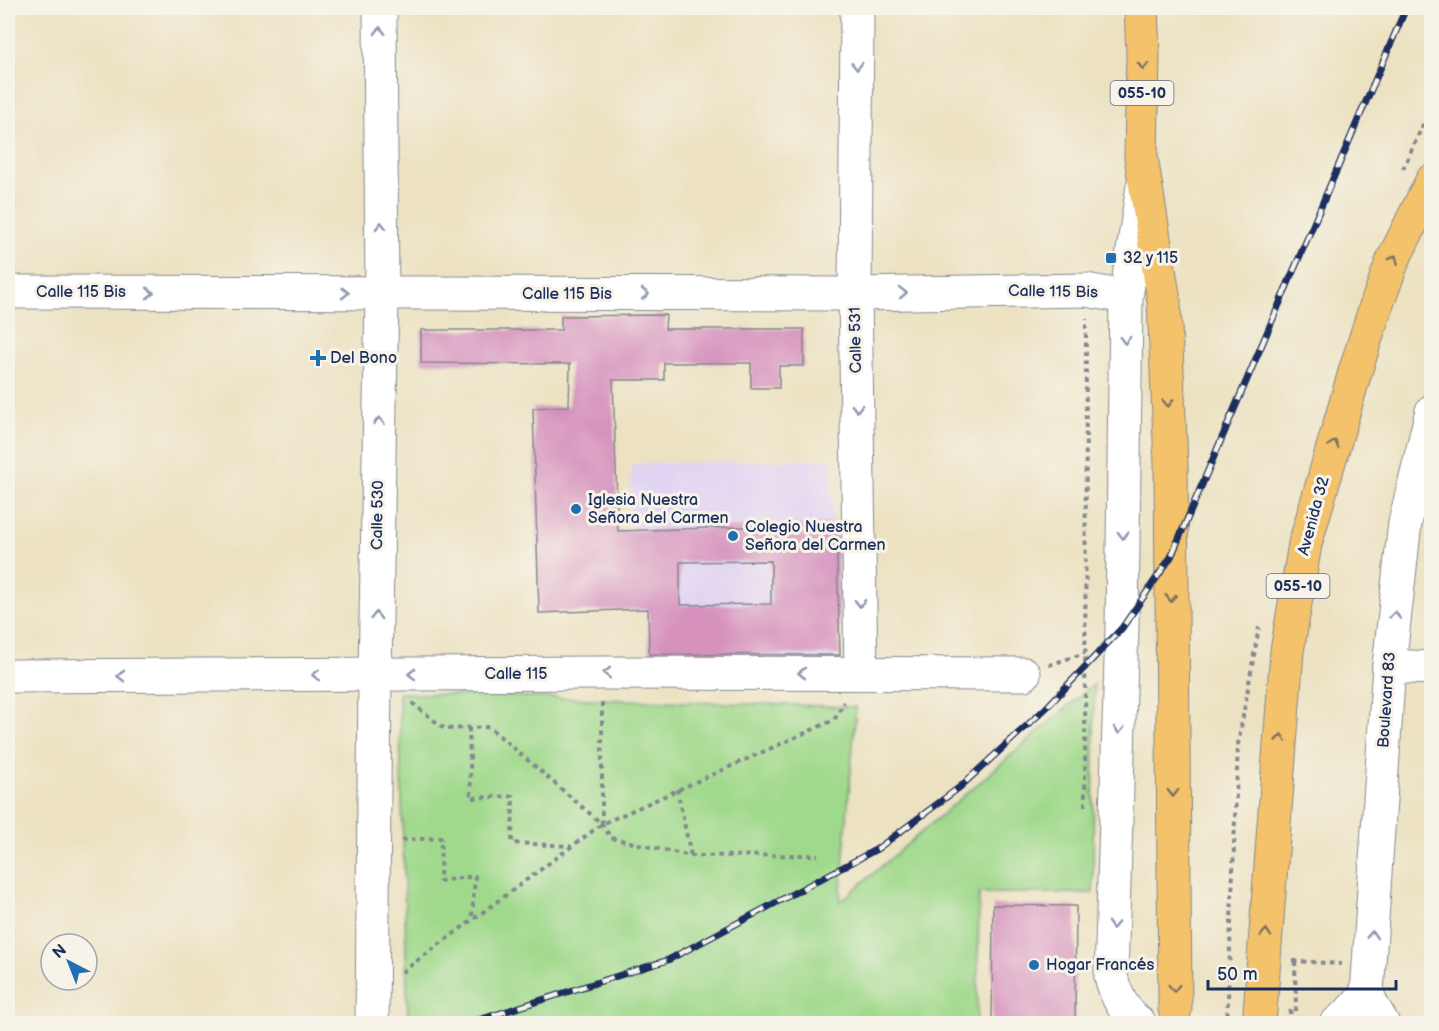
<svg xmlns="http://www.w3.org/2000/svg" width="1439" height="1031" font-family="'Balsamiq Sans',sans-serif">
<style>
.built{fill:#e1d4f3}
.green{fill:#a0d98c;stroke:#5e8475;stroke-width:1.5}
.building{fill:#d691bd;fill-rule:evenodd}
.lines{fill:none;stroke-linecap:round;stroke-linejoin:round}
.minor-casing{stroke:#848890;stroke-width:35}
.highway-casing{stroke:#848890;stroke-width:35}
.path{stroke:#848890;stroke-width:4;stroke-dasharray:4.5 4.5;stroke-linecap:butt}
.minor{stroke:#fff;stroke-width:33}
.highway{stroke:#f3c26a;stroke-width:33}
.rail-casing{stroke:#1b2f5e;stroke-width:7}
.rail{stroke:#f7f3e8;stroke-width:4.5;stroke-dasharray:14;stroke-linecap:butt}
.oneway{stroke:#8d97ae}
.oneway2{stroke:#7c7163}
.poi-dot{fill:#1f6fb2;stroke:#f7f3e8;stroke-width:2}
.labels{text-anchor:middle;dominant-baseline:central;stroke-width:6;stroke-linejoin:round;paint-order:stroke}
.shield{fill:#f7f3e8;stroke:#5d6a87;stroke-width:1.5}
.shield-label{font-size:15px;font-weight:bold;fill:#1b2f5e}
.poi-label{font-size:16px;fill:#1b2f5e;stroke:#f7f3e8;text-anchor:start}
.street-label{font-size:16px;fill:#1b2f5e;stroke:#f7f3e8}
</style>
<rect width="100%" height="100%" fill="#f7f3e8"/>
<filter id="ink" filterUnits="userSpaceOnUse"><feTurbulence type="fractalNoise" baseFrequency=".0167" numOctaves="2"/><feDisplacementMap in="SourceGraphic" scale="12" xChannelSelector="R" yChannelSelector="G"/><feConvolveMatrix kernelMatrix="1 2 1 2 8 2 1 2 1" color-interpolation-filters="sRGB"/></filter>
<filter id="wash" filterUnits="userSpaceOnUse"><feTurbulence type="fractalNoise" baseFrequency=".008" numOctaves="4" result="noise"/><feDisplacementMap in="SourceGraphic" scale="24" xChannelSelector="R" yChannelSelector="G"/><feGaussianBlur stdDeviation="1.35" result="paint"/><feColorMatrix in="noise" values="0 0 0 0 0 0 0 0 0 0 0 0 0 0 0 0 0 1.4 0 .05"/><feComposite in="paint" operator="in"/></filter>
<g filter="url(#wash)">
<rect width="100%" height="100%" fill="#ece2c2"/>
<path class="built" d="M831 459 833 524H836L840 663 649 669 648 613H634L631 464Z"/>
<path class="green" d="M1094 684 1093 893H979L977 1023H408L399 693 856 707 840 902Z"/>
<g id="blocks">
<g class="building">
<path d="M666 315 665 329H804V366H779V388H751V363H664V380H613L618 531 836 524 840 655 649 654 648 609 539 613 533 408 569 406 570 364 421 363V330H561V316ZM771 561V604L680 605V562Z"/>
<path d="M993 905 1076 906 1075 1023H992Z"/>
</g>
</g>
</g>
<g filter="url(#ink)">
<use href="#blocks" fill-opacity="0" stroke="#848890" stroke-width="1.5"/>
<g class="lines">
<defs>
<g id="minor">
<path d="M857 8 855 294 861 673"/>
<path d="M8 292 855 294 1086 290 1126 297"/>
<path d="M1389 666 1432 668"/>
<path d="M8 676 602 673 1024 674"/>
<path d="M372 1024 375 674 382 294 380 8"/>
<path d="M1140 1024C1123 1010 1117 998 1111 977L1122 628 1126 297 1143 186"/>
<path d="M1336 1024 1347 1015 1367 993"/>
<path d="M1383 1024 1372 1005 1367 993 1389 666 1405 523 1432 411"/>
</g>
<g id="highway">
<path d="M1141 8 1143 54 1141 157 1164 301 1171 464 1175 1009"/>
<path d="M1260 1012 1287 651 1305 544 1355 372 1374 312 1393 260 1432 181"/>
</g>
</defs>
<use href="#minor" class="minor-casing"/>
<use href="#highway" class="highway-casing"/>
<g class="path">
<path d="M1280 8 1318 11 1327 8"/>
<path d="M1403 169 1432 105"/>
<path d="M1049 665 1085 653"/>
<path d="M412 703 445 729 489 727 602 824 611 838 691 856 818 855"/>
<path d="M469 728 471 798 513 796 512 843 570 846"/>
<path d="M677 789 691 856"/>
<path d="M1085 806 1086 319"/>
<path d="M602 824V701"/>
<path d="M402 840 441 838 440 881 475 876 472 919"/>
<path d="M1295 959V961L1342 964"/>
<path d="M402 972 602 824 834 720 844 702"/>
<path d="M1288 1012H1296L1295 961"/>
<path d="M1285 1023H1308"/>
<path d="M1227 1024 1238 744 1259 627"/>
</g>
<use href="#minor" class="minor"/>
<use href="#highway" class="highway"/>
<defs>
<path id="rail" d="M466 1024 668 960 877 849 960 787 1046 708 1122 628 1171 557 1406 8"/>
</defs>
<use href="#rail" class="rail-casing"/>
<use href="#rail" class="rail"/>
</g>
<defs><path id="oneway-chevron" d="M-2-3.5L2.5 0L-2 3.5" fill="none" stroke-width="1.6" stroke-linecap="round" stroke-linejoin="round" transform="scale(1.5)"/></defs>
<g class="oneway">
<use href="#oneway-chevron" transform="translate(380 31) rotate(-90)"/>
<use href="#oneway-chevron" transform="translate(857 66) rotate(90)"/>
<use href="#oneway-chevron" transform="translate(381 226) rotate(-90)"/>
<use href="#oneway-chevron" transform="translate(150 293)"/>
<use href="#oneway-chevron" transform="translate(345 293)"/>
<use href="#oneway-chevron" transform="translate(903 293) rotate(-1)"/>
<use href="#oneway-chevron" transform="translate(645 294)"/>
<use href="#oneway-chevron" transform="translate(1125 340) rotate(91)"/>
<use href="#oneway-chevron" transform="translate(857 408) rotate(89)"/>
<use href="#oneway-chevron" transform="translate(379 421) rotate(-89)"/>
<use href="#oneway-chevron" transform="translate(1123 535) rotate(91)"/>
<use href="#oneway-chevron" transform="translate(860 603) rotate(89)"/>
<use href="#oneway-chevron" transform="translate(1395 615) rotate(-83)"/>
<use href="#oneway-chevron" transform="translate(376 616) rotate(-89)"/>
<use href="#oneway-chevron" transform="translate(607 673) rotate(180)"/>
<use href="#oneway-chevron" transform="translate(802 673) rotate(180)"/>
<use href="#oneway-chevron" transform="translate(412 674) rotate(180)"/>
<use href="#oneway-chevron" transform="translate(316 675) rotate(180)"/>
<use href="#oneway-chevron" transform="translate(121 676) rotate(180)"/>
<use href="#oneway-chevron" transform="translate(1119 730) rotate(92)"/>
<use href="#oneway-chevron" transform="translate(1113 925) rotate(92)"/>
<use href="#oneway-chevron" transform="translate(1372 935) rotate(-86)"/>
</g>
<g class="oneway2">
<use href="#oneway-chevron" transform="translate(1143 66) rotate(91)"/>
<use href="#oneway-chevron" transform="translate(1394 259) rotate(-67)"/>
<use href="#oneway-chevron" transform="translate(1168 403) rotate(88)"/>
<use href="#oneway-chevron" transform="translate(1334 444) rotate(-74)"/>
<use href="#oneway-chevron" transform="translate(1171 598) rotate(90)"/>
<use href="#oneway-chevron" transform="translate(1281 738) rotate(-86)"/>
<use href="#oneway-chevron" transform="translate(1173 793) rotate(90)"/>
<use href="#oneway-chevron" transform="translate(1266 933) rotate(-86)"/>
<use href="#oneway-chevron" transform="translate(1174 988) rotate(90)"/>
</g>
</g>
<g class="poi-dot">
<rect x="1105" y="252" width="12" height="12" rx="3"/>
<path d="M315 349h6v6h6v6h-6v6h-6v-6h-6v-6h6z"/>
<circle cx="576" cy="509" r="6"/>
<circle cx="733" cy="536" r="6"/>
<circle cx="1034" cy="965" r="6"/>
</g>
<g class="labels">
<g class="shield">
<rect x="1110.5" y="81" width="63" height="24" rx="4.5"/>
<rect x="1266.5" y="574" width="63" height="24" rx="4.5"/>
</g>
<g class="shield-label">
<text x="1142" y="93">055-10</text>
<text x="1298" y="586">055-10</text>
</g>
<g class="poi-label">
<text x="1123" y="258">32 y 115</text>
<text x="330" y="358">Del Bono</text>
<text x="588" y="500">Iglesia Nuestra<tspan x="588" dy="18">Señora del Carmen</tspan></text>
<text x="745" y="527">Colegio Nuestra<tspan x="745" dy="18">Señora del Carmen</tspan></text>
<text x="1046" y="965">Hogar Francés</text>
</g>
<g class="street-label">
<text x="81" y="292">Calle 115 Bis</text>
<text transform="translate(1053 292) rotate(1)">Calle 115 Bis</text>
<text x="567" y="294">Calle 115 Bis</text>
<text transform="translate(856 340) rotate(-91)">Calle 531</text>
<text transform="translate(378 515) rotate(-89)">Calle 530</text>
<text transform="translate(1314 516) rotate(-75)">Avenida 32</text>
<text x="516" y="674">Calle 115</text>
<text transform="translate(1387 700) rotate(-86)">Boulevard 83</text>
</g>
</g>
<rect width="1439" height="1031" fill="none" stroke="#f7f3e8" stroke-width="30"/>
<g transform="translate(69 962) rotate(318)"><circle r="28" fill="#f7f3e8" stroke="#9fa5b1" stroke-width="1.5"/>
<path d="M0-4.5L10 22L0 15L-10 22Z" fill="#1f6fb2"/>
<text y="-9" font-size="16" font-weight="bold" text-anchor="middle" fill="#1b2f5e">N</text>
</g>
<path d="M1208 980v9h188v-9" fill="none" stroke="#1b2f5e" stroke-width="3"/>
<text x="1217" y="980" font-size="18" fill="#1b2f5e" stroke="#f7f3e8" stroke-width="4.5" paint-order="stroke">50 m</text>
</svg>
